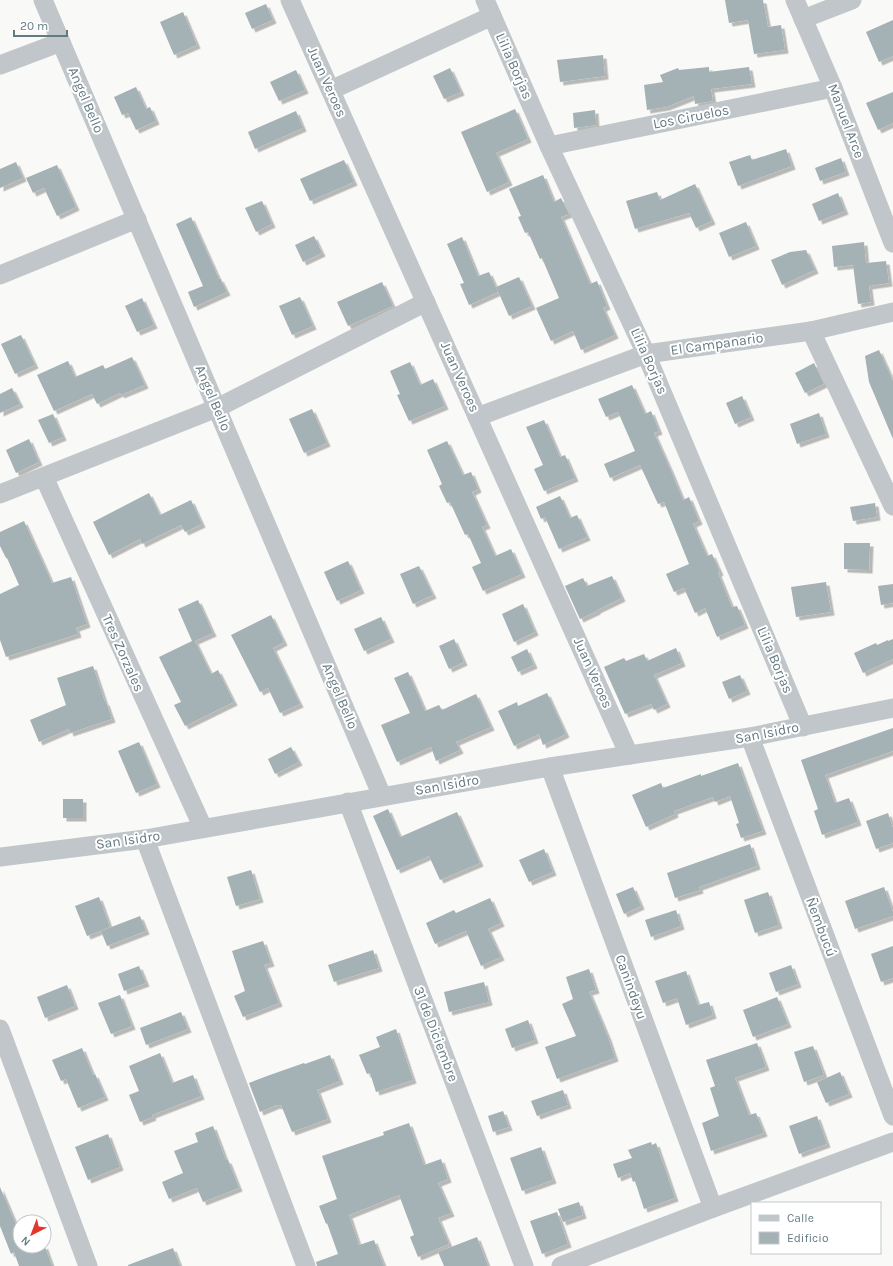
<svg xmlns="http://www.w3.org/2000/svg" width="893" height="1266" font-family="Karla,sans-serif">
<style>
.building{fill:#a4b1b5;filter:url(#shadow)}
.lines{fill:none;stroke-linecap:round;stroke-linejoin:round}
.minor{stroke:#c0c6c9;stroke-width:19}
.labels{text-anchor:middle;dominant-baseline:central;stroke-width:4;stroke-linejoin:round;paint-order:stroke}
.street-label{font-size:14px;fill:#647a82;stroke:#fff}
</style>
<defs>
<filter id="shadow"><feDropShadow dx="3.5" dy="3.5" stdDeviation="0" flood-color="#0004"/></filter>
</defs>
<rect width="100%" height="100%" fill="#f9f9f7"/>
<g class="building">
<path d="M725 0H763L768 27 781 25 785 50 754 54 748 20 729 23Z"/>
<path d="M266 4 273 20 252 29 245 13Z"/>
<path d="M183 12 197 45 174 55 160 22Z"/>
<path d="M893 20V56L879 62 866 32Z"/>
<path d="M603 55 605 76 560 82 557 60Z"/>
<path d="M709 67V72L749 67 752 84 711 89 713 101 695 104 694 96 666 107 647 110 644 85 663 82 660 75 678 68 679 70Z"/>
<path d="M450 68 461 92 444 99 433 76Z"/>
<path d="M296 70 305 90 279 101 270 82Z"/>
<path d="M136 87 146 109 150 107 156 121 136 130 128 113 122 115 114 97Z"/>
<path d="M893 92V123L878 130 866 103Z"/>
<path d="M515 109 528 139 496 153 509 182 487 192 461 132Z"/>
<path d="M595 110 596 125 574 128 573 113Z"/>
<path d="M296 111 303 128 255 149 248 132Z"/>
<path d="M786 149 792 166 738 186 729 162 750 155 752 160Z"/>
<path d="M841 158 846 172 820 181 815 168Z"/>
<path d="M344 160 354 182 310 201 300 179Z"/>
<path d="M16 162 23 178 0 188V169Z"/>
<path d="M57 165 76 207 57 216 44 188 33 193 26 178Z"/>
<path d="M543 175 554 202 561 198 569 214 561 217 590 284 597 281 607 306 603 308 615 335 581 350 573 331 551 341 536 308 559 298 542 258 540 259 528 232 525 233 518 217 521 216 509 189Z"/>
<path d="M695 184 712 221 696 228 689 213 635 229 626 201 657 192 660 200Z"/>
<path d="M838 193 845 211 819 221 812 204Z"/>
<path d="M262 201 272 224 256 232 245 208Z"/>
<path d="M191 217 219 279 220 278 227 292 194 307 188 292 203 286 176 224Z"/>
<path d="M746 222 756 246 729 257 719 233Z"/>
<path d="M314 236 322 253 303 262 295 245Z"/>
<path d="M462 237 478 276 489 272 498 292 469 305 460 284 464 283 447 244Z"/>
<path d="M864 242 866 263 886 261 889 283 869 286 871 302 858 304 853 265 834 267 832 246Z"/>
<path d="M806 250 815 270 782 285 771 260 790 252Z"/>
<path d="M519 277 532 306 509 316 496 287Z"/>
<path d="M382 282 393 306 348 326 337 302Z"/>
<path d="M300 297 313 326 292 335 279 306Z"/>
<path d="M142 298 154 325 137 332 125 306Z"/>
<path d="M21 335 35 365 15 374 1 344Z"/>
<path d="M879 350 893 381V439L869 382 865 356Z"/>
<path d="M132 357 145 385 121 395 120 393 97 404 92 394 54 411 37 375 68 361 75 377 103 365 105 369Z"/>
<path d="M410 362 420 385 433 379 445 406 409 421 397 395 400 394 390 371Z"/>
<path d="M814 363 824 384 805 393 795 373Z"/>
<path d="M632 385 645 414 651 411 659 431 654 433 671 471 683 500 689 497 699 521 693 524 707 556 712 554 720 572 718 573 732 607 737 606 745 625 717 637 705 608 695 613 684 588 674 592 666 574 689 564 664 502 658 504 640 465 610 478 604 464 635 451 618 412 606 417 598 399Z"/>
<path d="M12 388 20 404 0 413V394Z"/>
<path d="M742 396 751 417 735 424 726 403Z"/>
<path d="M312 409 327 443 304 453 289 419Z"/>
<path d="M819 413 826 434 797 444 790 424Z"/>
<path d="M53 414 63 437 49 443 38 420Z"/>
<path d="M544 420 560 457 565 455 575 478 544 491 534 469 543 465 526 427Z"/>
<path d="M29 439 39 462 16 473 6 450Z"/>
<path d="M447 441 463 475 471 472 478 489 472 492 487 525 482 527 495 556 511 549 522 574 483 591 472 567 481 563 468 534 465 535 450 502 447 503 439 486 442 484 427 450Z"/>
<path d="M149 493 160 515 191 500 202 524 185 532 181 525 142 544 140 539 109 555 93 522Z"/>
<path d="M560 496 570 518 577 515 587 537 559 549 545 517 541 519 536 507Z"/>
<path d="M875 503 877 517 853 521 850 507Z"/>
<path d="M24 521 52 583 71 577 87 624 76 628 78 634 6 657 0 640V594L19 585 7 558H6L0 546V532Z"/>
<path d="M844 543H870L869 570 844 569Z"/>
<path d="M348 561 361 590 337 601 324 572Z"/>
<path d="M419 566 433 595 413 604 400 574Z"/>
<path d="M612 576 622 598 597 610V611L580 619 565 586 583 578 587 586Z"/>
<path d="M826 582 831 612 796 617 791 587Z"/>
<path d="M893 584V603L881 605 878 586Z"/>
<path d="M198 600 213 633 195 641 211 674 218 670 234 702 185 726 174 705 181 702 159 657 192 641 178 609Z"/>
<path d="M523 604 535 632 514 642 502 614Z"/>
<path d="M271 615 284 642 273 648 300 704 280 713 268 688 260 692 231 635Z"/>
<path d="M381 617 391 639 364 651 354 629Z"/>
<path d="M454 639 464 662 449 669 439 646Z"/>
<path d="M893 639V659L863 673 854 653 876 643 877 645 888 640V641Z"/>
<path d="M676 648 682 663 654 675 667 704 654 710 651 704 625 714 604 667 624 658 626 661 644 654 647 661Z"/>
<path d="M527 649 534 665 518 672 511 657Z"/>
<path d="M93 666 105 702H106L112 719 70 733 69 729 39 742 30 720 66 705 57 678Z"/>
<path d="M408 672 425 711 439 705 442 710 476 694 491 727 456 742 460 750 436 761 431 747 397 762 381 725 410 713 394 678Z"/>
<path d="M740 675 747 691 729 699 722 682Z"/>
<path d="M547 693 566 734 543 745 539 734 514 746 498 711 517 702 518 706Z"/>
<path d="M893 728V751L825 775 835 803 849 798 858 822 822 835 814 811 818 809 801 760Z"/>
<path d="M139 742 157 784 136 793 118 751Z"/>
<path d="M291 747 299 762 275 774 268 759Z"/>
<path d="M738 763 763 831 741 838 736 824 739 823 730 796 715 802 713 797 674 811 675 814 646 827 632 795 661 783 663 788 701 774V776Z"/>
<rect x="63" y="799" width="20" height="19"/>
<path d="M388 809 400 837 457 812 480 863 440 880 429 856 397 870 373 816Z"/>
<path d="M888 813 893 828V843L876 849 866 821Z"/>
<path d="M750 844 757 866 699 887 700 890 675 898 667 873Z"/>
<path d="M544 849 553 872 529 882 519 860Z"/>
<path d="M251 870 260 899 236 906 227 877Z"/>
<path d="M633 887 641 906 624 914 616 894Z"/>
<path d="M884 887 893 912V916L855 929 845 901Z"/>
<path d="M768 892 779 925 755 933 744 900Z"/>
<path d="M99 897 110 927 87 936 75 906Z"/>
<path d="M490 898 501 923 488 929 501 957 481 966 466 931 435 944 426 923 454 910 456 913Z"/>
<path d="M676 910 681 926 651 937 645 920Z"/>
<path d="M140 916 146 931 107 946 101 931Z"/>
<path d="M263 941 271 963 264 965 279 1003 243 1017 234 996 245 991 232 951Z"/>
<path d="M893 946V978L881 982 871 954Z"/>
<path d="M373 950 379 968 334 982 328 965Z"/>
<path d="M791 965 798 984 776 992 769 973Z"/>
<path d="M139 966 146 983 124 991 118 974Z"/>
<path d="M589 969 596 990 589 992 608 1037 615 1058 557 1079 545 1047 576 1036 562 1004 573 999 566 977Z"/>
<path d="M686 971 698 1005 709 1002 713 1015 686 1025 677 998 663 1003 655 981Z"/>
<path d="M484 982 489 1002 449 1012 444 992Z"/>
<path d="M67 985 75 1006 45 1018 37 997Z"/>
<path d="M120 995 132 1026 111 1034 98 1003Z"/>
<path d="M777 997 788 1024 753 1037 743 1010Z"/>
<path d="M181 1012 188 1029 146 1045 140 1028Z"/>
<path d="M528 1020 535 1040 512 1048 505 1029Z"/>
<path d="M396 1029 413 1080 376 1092 370 1073 367 1074 359 1055 380 1047 376 1037Z"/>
<path d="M757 1043 766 1067 735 1078 749 1115 756 1113 764 1133 711 1151 702 1123 719 1116 710 1088 715 1086 706 1060Z"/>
<path d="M813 1046 824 1075 804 1082 794 1052Z"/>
<path d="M82 1048 93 1075 95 1074 105 1097 78 1108 66 1079 61 1081 52 1060Z"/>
<path d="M160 1053 172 1083 193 1075 201 1096 152 1115 153 1117 140 1122 129 1095 139 1091 129 1066Z"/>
<path d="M330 1055 340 1081 317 1090 328 1119 292 1132 281 1105 278 1106 277 1105 260 1112 249 1083 267 1076 304 1063 305 1064Z"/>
<path d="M840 1072 849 1094 826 1103 817 1082Z"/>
<path d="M563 1090 568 1105 537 1116 531 1101Z"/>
<path d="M503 1111 509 1127 493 1132 488 1116Z"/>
<path d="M817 1116 827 1144 799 1154 789 1126Z"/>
<path d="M409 1123 424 1165 441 1159 448 1179 438 1183 451 1213 438 1218 449 1244 418 1257 410 1237 414 1235 399 1195 349 1215 359 1245 374 1240 384 1266H317L316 1262 338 1254 327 1223 326 1224 319 1206 337 1199 322 1156 384 1135 383 1132Z"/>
<path d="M213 1126 226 1160H228L239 1188 203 1202 197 1188 169 1199 162 1182 183 1173 174 1151 198 1142 195 1133Z"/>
<path d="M108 1134 120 1167 88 1180 75 1147Z"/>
<path d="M651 1142 652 1145 656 1143 675 1198 644 1209 635 1181 633 1182 630 1173 618 1178 613 1164 632 1158 628 1150Z"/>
<path d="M541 1147 553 1180 522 1191 510 1158Z"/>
<path d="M0 1187 17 1227 20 1225V1246H44V1244L52 1266H19L14 1252 11 1254 0 1226Z"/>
<path d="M579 1202 583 1215 563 1222 558 1209Z"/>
<path d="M557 1212 568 1244 542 1254 530 1221Z"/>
<path d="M477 1237 488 1266H444L438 1252Z"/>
<path d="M173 1248 180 1266H128V1265Z"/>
</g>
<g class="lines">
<g class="minor">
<path d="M43 0 382 796"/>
<path d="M290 0 629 755"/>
<path d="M485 0 549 146 646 354 803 727"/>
<path d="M795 0 833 88 893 243"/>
<path d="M803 19 852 0"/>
<path d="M0 65 61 42"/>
<path d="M331 90 492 16"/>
<path d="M549 146 833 88"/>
<path d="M0 275 137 219"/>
<path d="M811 331 893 506"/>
<path d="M477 417 646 354 811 331 893 312"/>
<path d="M44 477 203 828"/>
<path d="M0 494 217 408 426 302"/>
<path d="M750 737 893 1116"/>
<path d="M550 767 713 1208"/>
<path d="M348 802 524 1266"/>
<path d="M145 839 306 1266"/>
<path d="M0 857 145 839 550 767 750 737 893 708"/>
<path d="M0 1029 88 1266"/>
<path d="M561 1266 713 1208 893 1142"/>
</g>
</g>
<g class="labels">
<g class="street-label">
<text transform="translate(514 66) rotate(66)">Lilia Borjas</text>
<text transform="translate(327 82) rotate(66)">Juan Veroes</text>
<text transform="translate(86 100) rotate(67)">Angel Bello</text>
<text transform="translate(691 117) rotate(-11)">Los Ciruelos</text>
<text transform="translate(846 121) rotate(69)">Manuel Arce</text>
<text transform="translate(717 344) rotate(-8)">El Campanario</text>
<text transform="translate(649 361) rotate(66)">Lilia Borjas</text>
<text transform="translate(460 377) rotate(66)">Juan Veroes</text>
<text transform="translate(213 398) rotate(67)">Angel Bello</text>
<text transform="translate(123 653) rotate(66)">Tres Zorzales</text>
<text transform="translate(775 660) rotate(67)">Lilia Borjas</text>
<text transform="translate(593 673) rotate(66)">Juan Veroes</text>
<text transform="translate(340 696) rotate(67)">Angel Bello</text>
<text transform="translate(767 733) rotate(-11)">San Isidro</text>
<text transform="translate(447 785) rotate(-10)">San Isidro</text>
<text transform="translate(128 840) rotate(-8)">San Isidro</text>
<text transform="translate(821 927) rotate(69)">Ñembucú</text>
<text transform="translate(631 987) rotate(70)">Canindeyu</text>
<text transform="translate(436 1034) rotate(69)">31 de Diciembre</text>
</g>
</g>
<rect x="751" y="1202" width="130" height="52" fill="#ffffff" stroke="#c1cacd"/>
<rect x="759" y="1215" width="20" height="6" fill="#c0c6c9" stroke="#c1cacd"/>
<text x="787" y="1222" font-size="12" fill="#647a82">Calle</text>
<rect x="759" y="1232" width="20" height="12" fill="#a4b1b5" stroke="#c1cacd"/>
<text x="787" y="1242" font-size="12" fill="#647a82">Edificio</text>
<g transform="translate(32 1234) rotate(222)"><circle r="19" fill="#ffffff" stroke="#c1cacd"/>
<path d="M0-3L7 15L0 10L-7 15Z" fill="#e2372e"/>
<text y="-6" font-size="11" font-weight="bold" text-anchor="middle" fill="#647a82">N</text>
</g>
<path d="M14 30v6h53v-6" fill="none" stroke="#647a82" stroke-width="2"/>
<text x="20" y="30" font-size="12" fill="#647a82" stroke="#ffffff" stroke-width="3" paint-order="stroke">20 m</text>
</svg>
